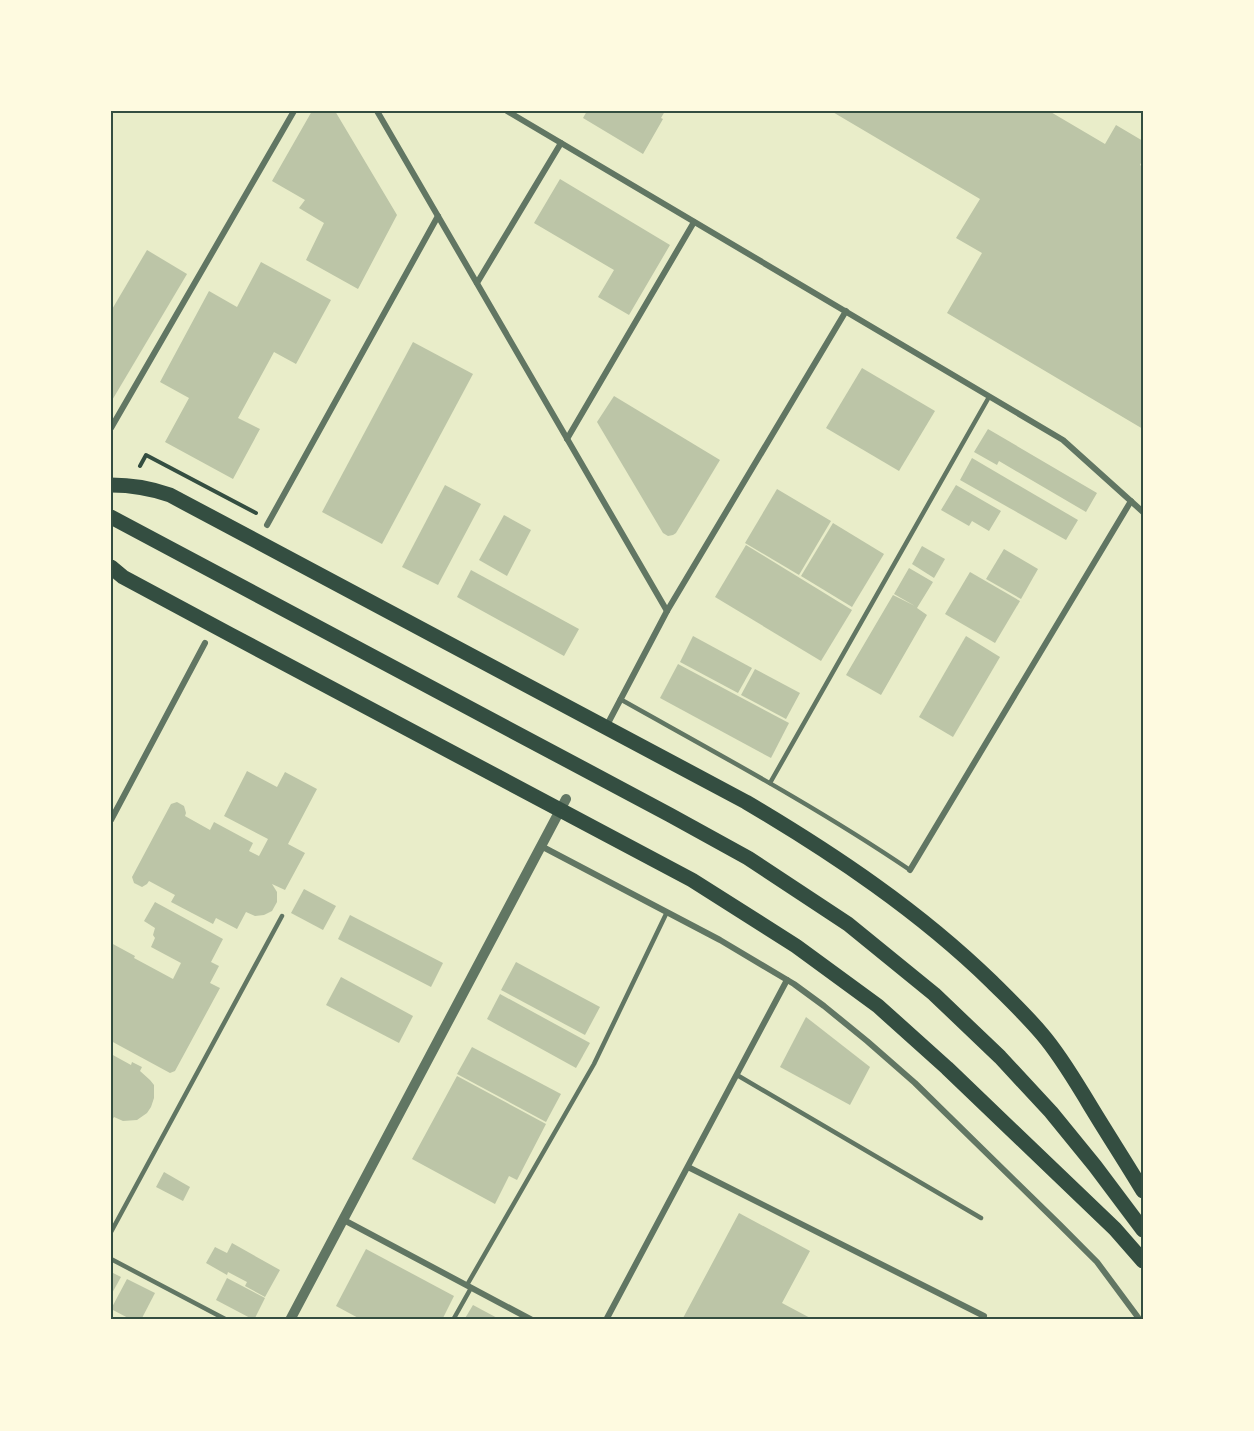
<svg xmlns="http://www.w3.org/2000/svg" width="1254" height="1431" font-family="'DejaVu Sans',sans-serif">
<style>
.building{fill:#bcc5a7}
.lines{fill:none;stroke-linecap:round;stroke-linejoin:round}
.path{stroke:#344e41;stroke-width:4}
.service{stroke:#617663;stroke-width:4.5}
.minor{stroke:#617663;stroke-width:6}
.tertiary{stroke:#617663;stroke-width:10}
.primary{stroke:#344e41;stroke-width:15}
.neatline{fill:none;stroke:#344e41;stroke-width:2}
</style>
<rect width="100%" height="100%" fill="#e9edc9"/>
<g class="building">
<path d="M312 111H335L397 215 358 289 306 260 324 223 299 208 305 200 272 181Z"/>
<path d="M587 111H665L661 118 663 119 643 154 583 118Z"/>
<path d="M831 111H1049L1105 144 1116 125 1143 141V159L1140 165 1143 167V429L947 313 982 253 956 238 980 199Z"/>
<path d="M560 179 670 245 629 315 598 297 614 270 534 223Z"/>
<path d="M147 250 187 274 111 402V311Z"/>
<path d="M261 262 331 300 296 364 274 352 238 418 260 429 233 479 165 442 189 398 160 382 209 291 237 307Z"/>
<path d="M413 342 473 374 382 544 322 512Z"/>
<path d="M862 368 935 411 899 471 826 428Z"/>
<path d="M614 396 720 460 676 533 673 535 668 536 663 533 597 422Z"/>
<path d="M988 429 1097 493 1086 512 999 461 997 465 974 452Z"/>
<path d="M972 458 1078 520 1066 540 960 480Z"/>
<path d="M445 485 481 504 438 585 402 567Z"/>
<path d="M956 485 1001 511 989 531 972 521 969 526 941 510Z"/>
<path d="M777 489 831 521 799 575 745 543Z"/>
<path d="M504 515 531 530 507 576 479 560Z"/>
<path d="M833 523 884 554 852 607 801 576Z"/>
<path d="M746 545 852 610 821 661 715 597Z"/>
<path d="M922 546 945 559 934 578 912 564Z"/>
<path d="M1004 549 1038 569 1021 599 986 579Z"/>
<path d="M909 568 933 582 917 608 927 615 881 695 846 675 893 595 915 606 894 594Z"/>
<path d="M471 570 579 629 564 656 457 597Z"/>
<path d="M970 572 1020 601 995 643 945 614Z"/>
<path d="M693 636 752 668 738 693 680 662Z"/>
<path d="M966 636 1000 657 953 737 919 717Z"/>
<path d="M678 664 789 723 771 758 660 698Z"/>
<path d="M755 669 800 693 786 719 741 695Z"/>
<path d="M247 771 277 787 285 772 317 789 288 844 305 853 285 890 272 884 277 892V902L272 911 264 915 255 916 246 912 237 929 216 918 213 924 171 902 175 895 149 881 147 884 142 887 134 883 132 877 171 804 177 802 184 806 186 813 185 816 210 830 214 822 253 843 249 851 259 856 268 839 224 816Z"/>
<path d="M304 889 336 906 323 930 291 913Z"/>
<path d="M155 902 223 939 211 962 219 966 210 983 220 988 175 1071 170 1073 111 1041V943L135 956 134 958 173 979 181 963 151 947 155 938 153 935 155 928 144 921Z"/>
<path d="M350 915 443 963 431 987 338 939Z"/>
<path d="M516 962 600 1007 585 1035 501 990Z"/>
<path d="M341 977 413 1016 399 1043 326 1005Z"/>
<path d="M500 994 590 1043 576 1068 487 1019Z"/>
<path d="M806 1017 870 1067 850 1105 780 1067Z"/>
<path d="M472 1047 561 1094 546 1122 457 1074Z"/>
<path d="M111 1054 131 1065 132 1062 142 1067 140 1071 150 1080 154 1085V1098L151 1107 147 1113 137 1120 123 1121 114 1117 111 1122Z"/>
<path d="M457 1076 546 1124 517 1180 509 1176 495 1204 412 1159Z"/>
<path d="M164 1172 190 1187 183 1201 156 1187Z"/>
<path d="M739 1213 810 1251 782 1303 814 1320H682Z"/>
<path d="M232 1243 280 1270 265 1297 245 1286 247 1282 228 1272 227 1275 206 1263 215 1247 227 1253Z"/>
<path d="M366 1249 454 1296 442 1320H362L336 1306Z"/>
<path d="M111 1272 121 1277 111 1295Z"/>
<path d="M227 1278 265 1298 254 1320 216 1300Z"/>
<path d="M127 1279 155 1293 141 1320H132L111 1309Z"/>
<path d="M473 1305 501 1320H464Z"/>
</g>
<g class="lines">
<path class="path" d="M140 466 146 455 256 513"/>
<g class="service">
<path d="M620 699C718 754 817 807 910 870"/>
<path d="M770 783 989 397"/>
<path d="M737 1075 981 1218"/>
<path d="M111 1232 282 916"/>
<path d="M111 1259 227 1320"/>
<path d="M467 1285 594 1064 667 912"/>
<path d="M453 1320 471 1288"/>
</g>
<g class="minor">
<path d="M377 111 667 611"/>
<path d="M507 111 1063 440 1143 512"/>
<path d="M477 283 561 143"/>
<path d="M111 428 294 111"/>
<path d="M567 439 694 222"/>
<path d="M267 525 438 216"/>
<path d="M606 727 667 611 846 311"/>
<path d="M111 820 205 643"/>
<path d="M541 846 720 940 794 984 824 1006 867 1041 915 1083 1060 1225 1097 1262 1140 1320"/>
<path d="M910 870 1131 501"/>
<path d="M688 1167 984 1316 982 1320"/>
<path d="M342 1219 532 1320"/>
<path d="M606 1320 787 980"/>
</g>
<path class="tertiary" d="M290 1320 566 799"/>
<g class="primary">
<path d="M111 485C132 485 150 488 170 495L746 802C834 854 919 911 992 982 1009 999 1027 1016 1042 1034 1060 1055 1074 1079 1088 1102 1106 1132 1125 1161 1143 1191"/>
<path d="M111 517 670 815 748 858 848 924 934 994 1000 1057 1051 1112 1095 1166 1143 1230"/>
<path d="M111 567 123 577 231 635 692 880 796 946 878 1006 947 1068 1115 1229 1143 1261"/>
</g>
</g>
<rect width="1254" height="1431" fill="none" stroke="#fefae0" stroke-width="225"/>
<rect x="112" y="112" width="1030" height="1206" class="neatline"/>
</svg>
